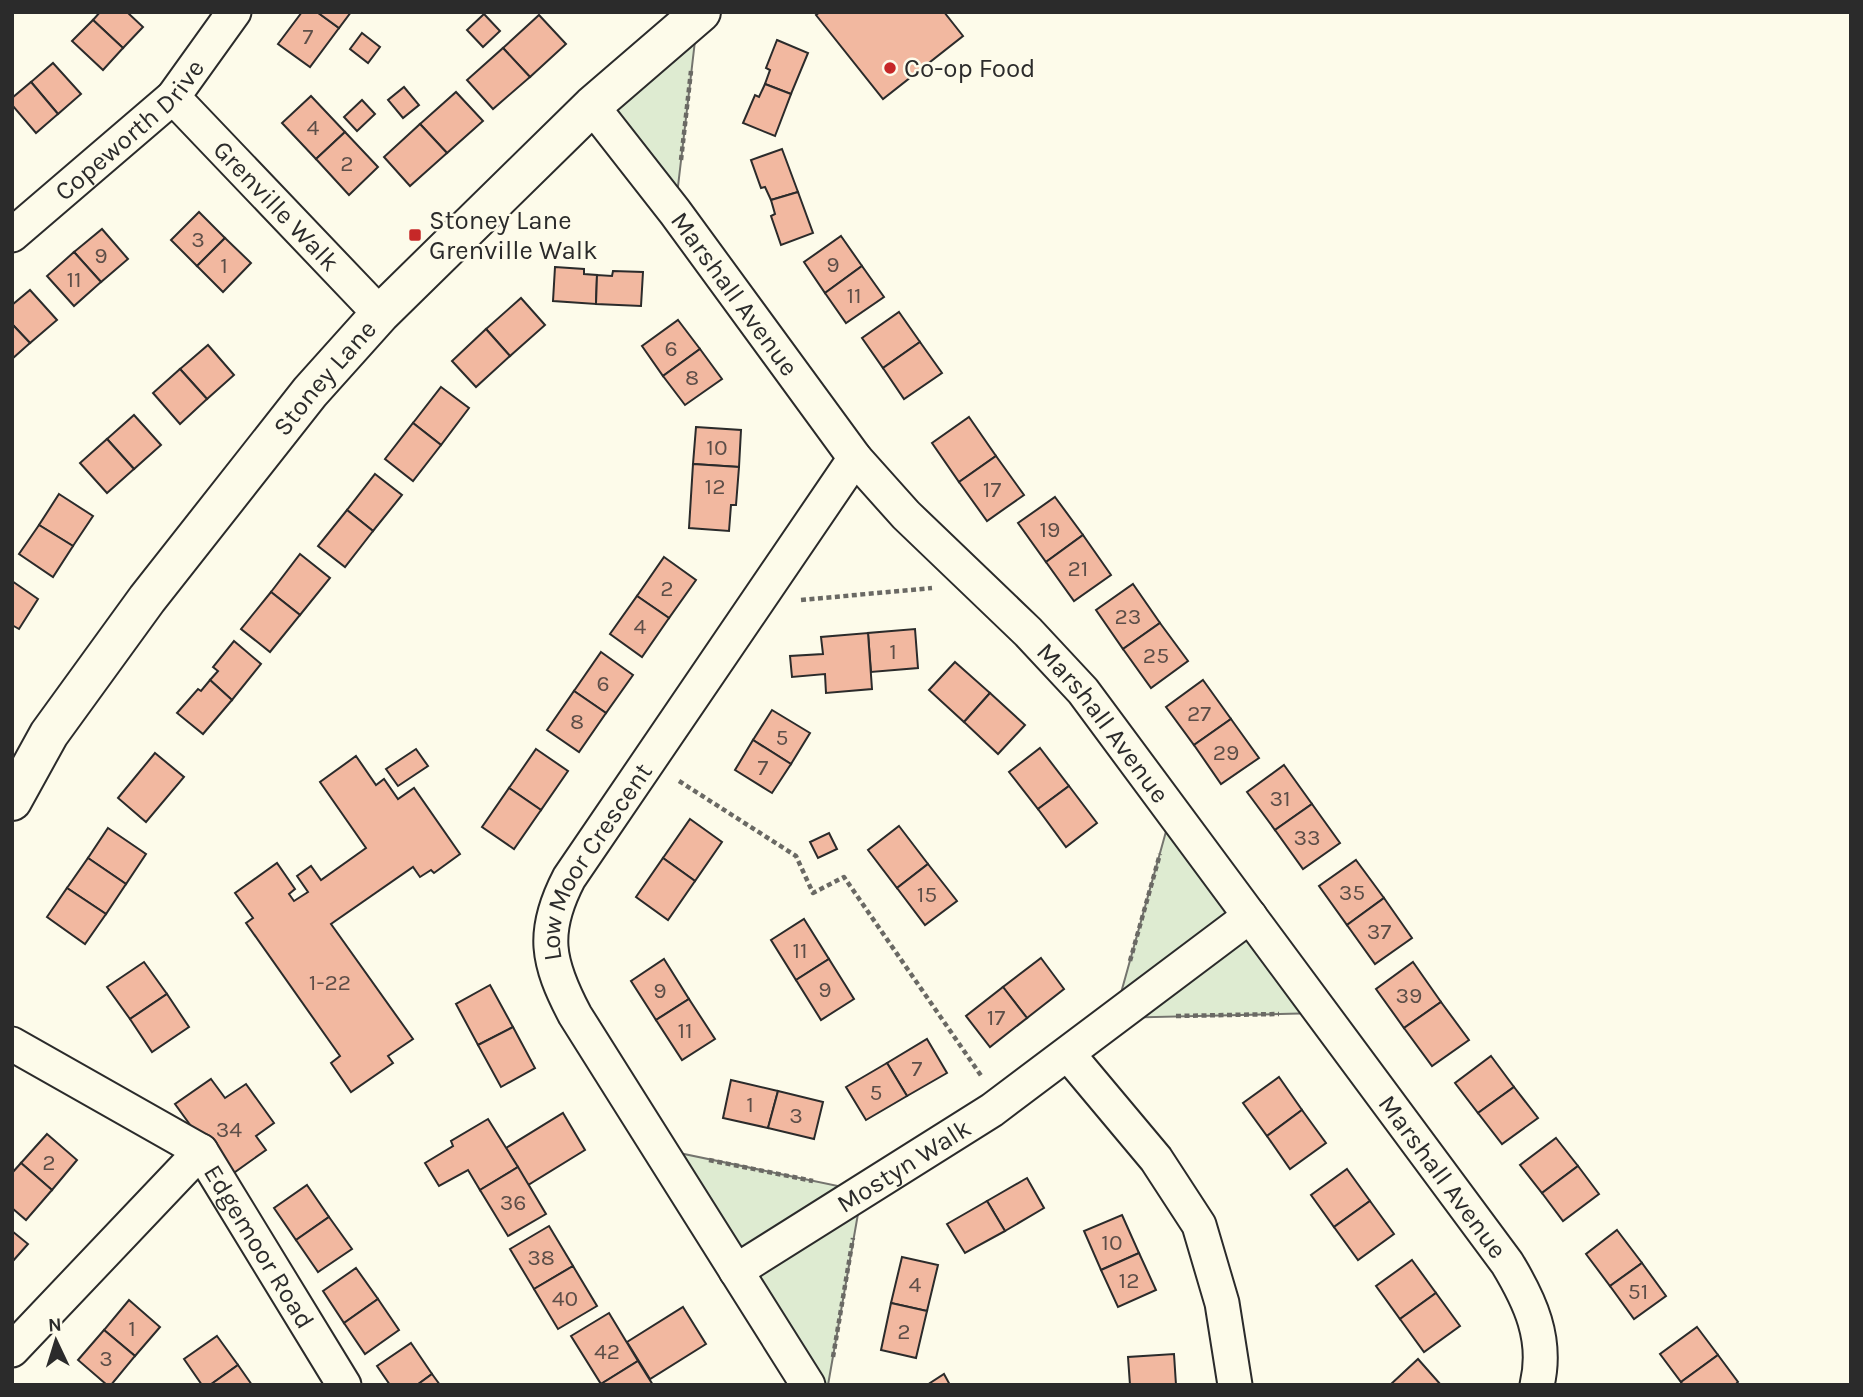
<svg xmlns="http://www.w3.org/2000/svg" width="1863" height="1397" font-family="Karla,sans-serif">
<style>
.green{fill:#deebd1;stroke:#74746e;stroke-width:2}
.building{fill:#f2b8a0;stroke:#2b2b2b;stroke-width:2}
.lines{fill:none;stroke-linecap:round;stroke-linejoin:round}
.street-casing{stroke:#2b2b2b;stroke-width:37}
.secondary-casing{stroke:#2b2b2b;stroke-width:42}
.path{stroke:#6a6964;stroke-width:4.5;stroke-dasharray:5 3.5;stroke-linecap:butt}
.street{stroke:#fdfbea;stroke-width:33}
.secondary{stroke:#fdfbea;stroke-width:38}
.poi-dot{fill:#c62828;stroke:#fdfbea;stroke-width:2.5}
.labels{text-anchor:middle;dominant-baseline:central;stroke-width:5;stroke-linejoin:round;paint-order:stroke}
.number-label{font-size:23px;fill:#5d4e48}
.poi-label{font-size:26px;fill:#2b2b2b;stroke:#fdfbea;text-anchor:start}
.street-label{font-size:26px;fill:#2b2b2b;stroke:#fdfbea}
</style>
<rect width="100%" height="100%" fill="#fdfbea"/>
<g class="green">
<path d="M698 15 675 212 592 106Z"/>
<path d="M1172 810 1319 1013 1114 1018Z"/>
<path d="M660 1149 862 1191 828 1385H808Z"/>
</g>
<g class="building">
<path d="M100 12H127L143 27 123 48 93 20Z"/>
<path d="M302 12H317L339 28 310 67 278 44Z"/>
<path d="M317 12H351L339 28Z"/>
<path d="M820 12H944L963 36 883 99 816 15Z"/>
<path d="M484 14 500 31 483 47 467 30Z"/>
<path d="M539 15 566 44 530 77 503 48Z"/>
<path d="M93 20 123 48 103 70 72 41Z"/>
<path d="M362 33 380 47 368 63 350 49Z"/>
<path d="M777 40 808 53 791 94 765 84 770 70 766 68Z"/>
<path d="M503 48 530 77 493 109 467 80Z"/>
<path d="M53 63 81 94 58 114 31 82Z"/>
<path d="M31 82 58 114 36 133 12 105V98Z"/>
<path d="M765 84 791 94 775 136 743 123 755 95 759 97Z"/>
<path d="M404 87 419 105 403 118 388 100Z"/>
<path d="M456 92 483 121 447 153 420 124Z"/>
<path d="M311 96 345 132 316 159 282 123Z"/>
<path d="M362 100 375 114 357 131 344 117Z"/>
<path d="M420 124 447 153 410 186 384 157Z"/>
<path d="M345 132 378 167 349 195 316 159Z"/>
<path d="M782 149 798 192 771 200 765 187 761 188 751 160Z"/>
<path d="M798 192 813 233 781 245 771 216 775 214 771 200Z"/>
<path d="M199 212 225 238 197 266 171 240Z"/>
<path d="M102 229 128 259 101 282 74 252Z"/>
<path d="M841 236 862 266 825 293 804 262Z"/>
<path d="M225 238 251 263 223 292 197 266Z"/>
<path d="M74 252 101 282 74 306 47 276Z"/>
<path d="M862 266 884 297 846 323 825 293Z"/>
<path d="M555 267 584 269V274L597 275 596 304 553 301Z"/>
<path d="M613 271 643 272 641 306 596 304 597 275 612 276Z"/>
<path d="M30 290 57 320 30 343 12 324V305Z"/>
<path d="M521 298 545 325 510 356 486 329Z"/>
<path d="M899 312 920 342 883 368 862 338Z"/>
<path d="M678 320 700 349 663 376 642 346Z"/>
<path d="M12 324 30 343 12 359Z"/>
<path d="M486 329 510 356 476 387 452 361Z"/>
<path d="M920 342 942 373 904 399 883 368Z"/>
<path d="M208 345 234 375 207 399 180 369Z"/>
<path d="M700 349 722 379 685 405 663 376Z"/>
<path d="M180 369 207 399 180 424 153 393Z"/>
<path d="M441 387 469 408 441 445 413 423Z"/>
<path d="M134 415 161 445 134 469 107 439Z"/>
<path d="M969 417 996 456 959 482 932 443Z"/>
<path d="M413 423 441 445 413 481 385 459Z"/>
<path d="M696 427 741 430 739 467 693 464Z"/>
<path d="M107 439 134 469 107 493 80 463Z"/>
<path d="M996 456 1024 495 987 521 959 482Z"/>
<path d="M693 464 739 467 736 505H731L729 531 689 528Z"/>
<path d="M375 474 402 495 373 531 347 510Z"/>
<path d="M59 494 93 516 73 546 39 525Z"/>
<path d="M1055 497 1083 535 1046 562 1018 523Z"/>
<path d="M347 510 373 531 345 567 318 546Z"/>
<path d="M39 525 73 546 53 577 19 554Z"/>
<path d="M1083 535 1111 575 1074 601 1046 562Z"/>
<path d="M300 554 330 578 300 615 271 592Z"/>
<path d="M664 557 696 580 669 618 637 596Z"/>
<path d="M12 581 38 599 19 629 12 625Z"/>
<path d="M1133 584 1160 623 1123 649 1096 610Z"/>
<path d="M271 592 300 615 270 652 241 629Z"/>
<path d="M637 596 669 618 642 657 610 634Z"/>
<path d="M1160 623 1188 661 1151 688 1123 649Z"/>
<path d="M915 629 918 668 871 672 868 633Z"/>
<path d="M868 633 872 689 826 693 825 674 792 677 790 656 823 654 821 637Z"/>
<path d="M234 641 261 664 232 700 210 680 218 671 213 667Z"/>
<path d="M601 652 633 675 606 713 574 691Z"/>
<path d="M955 662 990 693 964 722 929 690Z"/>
<path d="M210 680 232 700 203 734 177 713 198 689 201 691Z"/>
<path d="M1203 680 1231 719 1194 745 1166 707Z"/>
<path d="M574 691 606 713 579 752 547 730Z"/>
<path d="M990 693 1025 725 998 754 964 722Z"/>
<path d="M772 710 810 733 791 764 753 740Z"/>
<path d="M1231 719 1259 758 1221 784 1194 745Z"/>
<path d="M753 740 791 764 772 793 735 770Z"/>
<path d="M1040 748 1069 786 1038 809 1009 772Z"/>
<path d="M416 749 428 766 398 786 386 769Z"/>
<path d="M536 749 568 771 541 810 509 788Z"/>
<path d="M155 753 184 777 146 822 118 798Z"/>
<path d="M356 756 376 785 384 779 398 799 414 788 460 854 434 873 431 870 420 877 413 867 331 924 413 1039 388 1056 393 1063 351 1092 331 1063 340 1056 246 923 253 918 235 893 277 863 295 889 289 894 294 901 308 892 297 876 311 866 321 880 366 848 320 782Z"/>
<path d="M1284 765 1312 804 1275 830 1247 792Z"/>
<path d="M1069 786 1097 823 1066 847 1038 809Z"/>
<path d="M509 788 541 810 514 849 482 827Z"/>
<path d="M1312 804 1340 843 1303 869 1275 830Z"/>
<path d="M690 819 722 842 695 881 663 858Z"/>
<path d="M899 826 928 864 897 888 868 850Z"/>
<path d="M108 828 146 854 126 884 88 858Z"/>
<path d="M829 833 837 849 818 858 810 842Z"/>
<path d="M88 858 126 884 106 914 67 888Z"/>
<path d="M663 858 695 881 668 920 636 897Z"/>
<path d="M1356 860 1384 898 1347 925 1319 886Z"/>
<path d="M928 864 957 901 925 925 897 888Z"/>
<path d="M67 888 106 914 85 944 47 917Z"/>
<path d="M1384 898 1412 938 1375 964 1347 925Z"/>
<path d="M804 919 829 959 796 980 771 940Z"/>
<path d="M1041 958 1064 989 1027 1018 1003 987Z"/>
<path d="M664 959 689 999 656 1020 631 981Z"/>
<path d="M829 959 854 999 821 1020 796 980Z"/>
<path d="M144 962 167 994 130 1019 107 987Z"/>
<path d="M1413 962 1441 1002 1404 1028 1376 989Z"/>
<path d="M490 985 513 1027 478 1045 456 1004Z"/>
<path d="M1003 987 1027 1018 990 1047 966 1016Z"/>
<path d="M167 994 189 1027 152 1052 130 1019Z"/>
<path d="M689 999 715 1039 682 1060 656 1020Z"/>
<path d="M1441 1002 1469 1040 1432 1066 1404 1028Z"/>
<path d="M513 1027 535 1068 501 1087 478 1045Z"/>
<path d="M927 1039 947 1073 907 1096 887 1063Z"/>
<path d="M1491 1056 1514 1087 1478 1113 1455 1083Z"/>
<path d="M887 1063 907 1096 866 1120 846 1087Z"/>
<path d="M1279 1077 1302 1110 1267 1136 1243 1103Z"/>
<path d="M211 1079 225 1098 246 1084 274 1123 256 1136 266 1150 228 1177 175 1104Z"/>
<path d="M731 1080 778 1091 768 1128 723 1118Z"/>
<path d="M1514 1087 1538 1118 1502 1144 1478 1113Z"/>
<path d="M778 1091 823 1102 814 1139 768 1128Z"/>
<path d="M1302 1110 1326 1143 1290 1169 1267 1136Z"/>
<path d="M563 1113 585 1150 528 1185 506 1148Z"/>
<path d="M488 1119 518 1167 480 1190 468 1170 439 1186 425 1163 453 1146 451 1141Z"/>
<path d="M47 1134 77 1160 52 1190 21 1163Z"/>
<path d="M1556 1138 1578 1166 1542 1193 1520 1165Z"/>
<path d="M21 1163 52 1190 26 1220 12 1208V1173Z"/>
<path d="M1578 1166 1599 1194 1563 1221 1542 1193Z"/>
<path d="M518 1167 546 1214 508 1236 480 1190Z"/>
<path d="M1347 1169 1370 1201 1334 1227 1311 1195Z"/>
<path d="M1027 1178 1044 1208 1005 1231 987 1201Z"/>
<path d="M307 1185 329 1217 296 1240 274 1208Z"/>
<path d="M987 1201 1005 1231 965 1253 947 1224Z"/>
<path d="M1370 1201 1394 1234 1358 1260 1334 1227Z"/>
<path d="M1122 1215 1139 1253 1101 1270 1084 1231Z"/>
<path d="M329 1217 352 1249 318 1272 296 1240Z"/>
<path d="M549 1226 573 1266 534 1289 510 1249Z"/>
<path d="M1617 1230 1642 1263 1610 1286 1586 1254Z"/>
<path d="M12 1231 28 1244 12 1262Z"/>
<path d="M1139 1253 1156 1290 1118 1307 1101 1270Z"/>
<path d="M902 1257 938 1265 927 1311 891 1303Z"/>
<path d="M1412 1260 1436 1293 1400 1319 1376 1286Z"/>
<path d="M1642 1263 1666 1296 1634 1319 1610 1286Z"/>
<path d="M573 1266 597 1306 558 1329 534 1289Z"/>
<path d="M356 1268 378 1299 344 1323 323 1291Z"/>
<path d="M1436 1293 1460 1326 1424 1352 1400 1319Z"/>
<path d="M378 1299 399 1330 365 1354 344 1323Z"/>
<path d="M129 1300 160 1327 135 1356 104 1330Z"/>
<path d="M891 1303 927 1311 916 1358 881 1350Z"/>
<path d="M683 1307 706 1344 650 1379 627 1342Z"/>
<path d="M609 1313 638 1361 601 1384 571 1336Z"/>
<path d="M1697 1327 1718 1355 1681 1382 1660 1354Z"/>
<path d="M104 1330 135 1356 111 1385H107L78 1360Z"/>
<path d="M217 1336 238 1365 210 1385H202L184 1359Z"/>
<path d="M411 1343 432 1374 417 1385H390L377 1366Z"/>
<path d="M1174 1354 1176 1385H1130L1128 1357Z"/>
<path d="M1718 1355 1738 1382 1735 1385H1683L1681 1382Z"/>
<path d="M1418 1359 1441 1385H1390Z"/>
<path d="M638 1361 653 1385H602L601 1384Z"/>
<path d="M238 1365 252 1385H210Z"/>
<path d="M432 1374 440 1385H417Z"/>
<path d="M944 1374 950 1385H927Z"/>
</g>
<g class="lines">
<defs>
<g id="street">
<path id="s1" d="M173 97 380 314"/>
<path id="s2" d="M592 106 675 212 855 458 906 515 1028 632 1083 691 1507 1263C1530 1301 1548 1339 1537 1385"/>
<path id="s3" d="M12 235 173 97 234 12"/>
<path id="s4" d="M12 1044 201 1151 344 1385"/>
<path d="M1068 1054 1156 1159 1199 1225 1222 1303 1235 1385"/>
<path id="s5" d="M736 1271 992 1110 1250 916"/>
<path d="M12 1350 201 1151"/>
<path id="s6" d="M808 1385 575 1015C547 962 541 932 569 878L855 458"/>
</g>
<g id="secondary">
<path id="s7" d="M12 801 49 734 147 599 310 392 380 314 592 106 701 12"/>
</g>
</defs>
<use href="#street" class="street-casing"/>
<use href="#secondary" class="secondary-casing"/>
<g class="path">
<path d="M681 160 691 71"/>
<path d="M801 600 932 588"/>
<path d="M679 781 796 856 813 893 844 877 982 1077"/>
<path d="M1130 961 1160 854"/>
<path d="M1176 1016 1279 1014"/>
<path d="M709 1160 813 1181"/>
<path d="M833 1357 853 1238"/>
</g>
<use href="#street" class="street"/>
<use href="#secondary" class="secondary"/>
</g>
<g class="poi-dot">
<circle cx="890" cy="68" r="7"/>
<rect x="408" y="228" width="14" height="14" rx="3.5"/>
</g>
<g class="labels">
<g class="number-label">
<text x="308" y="36">7</text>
<text x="313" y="127">4</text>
<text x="347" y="163">2</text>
<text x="198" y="239">3</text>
<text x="101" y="255">9</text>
<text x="833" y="264">9</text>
<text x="224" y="265">1</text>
<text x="74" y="279">11</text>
<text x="854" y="295">11</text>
<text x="671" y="348">6</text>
<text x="692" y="377">8</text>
<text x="717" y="447">10</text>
<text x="715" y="486">12</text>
<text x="992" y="489">17</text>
<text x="1050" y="529">19</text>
<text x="1078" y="568">21</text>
<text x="667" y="588">2</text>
<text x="1128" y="616">23</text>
<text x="640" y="626">4</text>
<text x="893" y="651">1</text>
<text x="1156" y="655">25</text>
<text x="603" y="683">6</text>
<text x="1199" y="713">27</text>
<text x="577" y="721">8</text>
<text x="782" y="737">5</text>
<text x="1226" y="752">29</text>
<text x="763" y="767">7</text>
<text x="1280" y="798">31</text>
<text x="1307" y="837">33</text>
<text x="1352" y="892">35</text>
<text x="927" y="894">15</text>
<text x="1379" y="931">37</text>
<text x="800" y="950">11</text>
<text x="330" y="982">1-22</text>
<text x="825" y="989">9</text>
<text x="660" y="990">9</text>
<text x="1409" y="995">39</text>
<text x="996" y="1017">17</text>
<text x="685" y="1030">11</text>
<text x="917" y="1068">7</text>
<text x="876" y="1092">5</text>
<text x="750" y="1104">1</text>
<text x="796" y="1115">3</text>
<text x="229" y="1129">34</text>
<text x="49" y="1162">2</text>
<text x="513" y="1202">36</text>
<text x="1112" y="1242">10</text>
<text x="541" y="1257">38</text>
<text x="1129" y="1280">12</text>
<text x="915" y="1284">4</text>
<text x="1638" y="1291">51</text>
<text x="565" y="1298">40</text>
<text x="132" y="1328">1</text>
<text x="904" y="1331">2</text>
<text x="607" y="1351">42</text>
<text x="106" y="1358">3</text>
</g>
<g class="poi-label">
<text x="904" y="68">Co-op Food</text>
<text x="429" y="220">Stoney Lane<tspan x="429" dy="30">Grenville Walk</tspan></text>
</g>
<g class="street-label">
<text stroke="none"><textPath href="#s3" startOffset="158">Copeworth Drive</textPath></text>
<text stroke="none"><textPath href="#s1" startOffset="150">Grenville Walk</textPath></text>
<text stroke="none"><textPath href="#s2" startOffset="236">Marshall Avenue</textPath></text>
<text stroke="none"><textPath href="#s7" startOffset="527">Stoney Lane</textPath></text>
<text stroke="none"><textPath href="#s2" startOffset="803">Marshall Avenue</textPath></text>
<text stroke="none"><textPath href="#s6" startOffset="607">Low Moor Crescent</textPath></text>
<text stroke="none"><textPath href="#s5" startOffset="198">Mostyn Walk</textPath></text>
<text stroke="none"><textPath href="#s2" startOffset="1370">Marshall Avenue</textPath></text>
<text stroke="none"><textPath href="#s4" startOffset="329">Edgemoor Road</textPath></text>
</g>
</g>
<rect width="1863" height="1397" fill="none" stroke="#2b2b2b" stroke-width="28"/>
<g transform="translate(56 1341) rotate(356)" stroke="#fdfbea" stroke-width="5" paint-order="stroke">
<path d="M0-5L12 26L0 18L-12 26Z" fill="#2b2b2b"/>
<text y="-10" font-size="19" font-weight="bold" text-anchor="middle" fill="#2b2b2b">N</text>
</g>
</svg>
